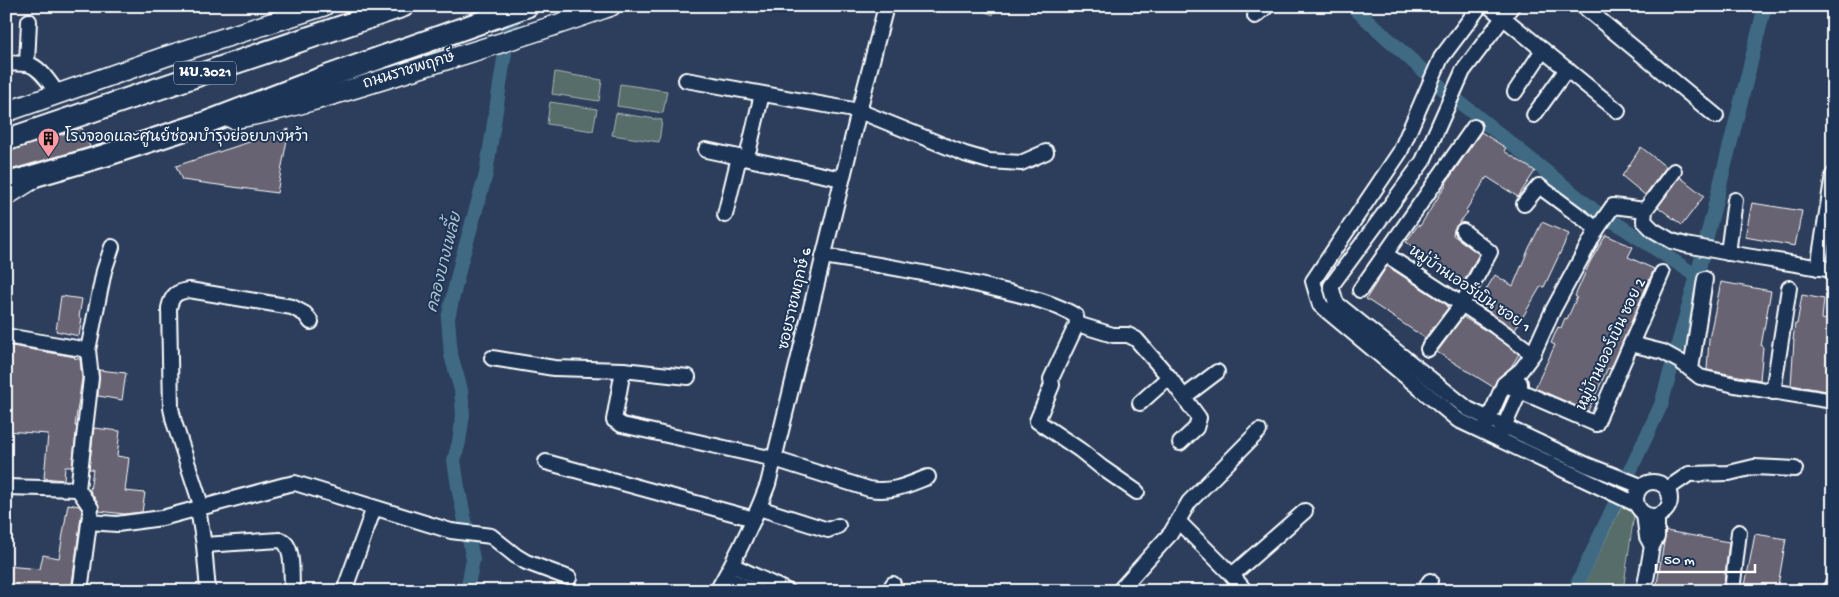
<svg xmlns="http://www.w3.org/2000/svg" width="1839" height="597" font-family="'Gochi Hand','Playpen Sans Thai',sans-serif">
<style>
.green{fill:#576d69;stroke:#abb6b4}
.lines{fill:none;stroke-linecap:round;stroke-linejoin:round}
.canal{stroke:#3f6b84;stroke-width:14}
.building{fill:#676472;stroke:#fff}
.minor-casing{stroke:#fff;stroke-width:18}
.secondary-casing{stroke:#fff;stroke-width:22}
.primary-casing{stroke:#fff;stroke-width:25}
.minor{stroke:#1d3557;stroke-width:14}
.secondary{stroke:#1d3557;stroke-width:19}
.primary{stroke:#1d3557;stroke-width:21}
.labels{text-anchor:middle;dominant-baseline:central;stroke-width:4;stroke-linejoin:round;paint-order:stroke}
.shield{fill:#1d3557;stroke:#bbc2cd;stroke-width:1}
.shield-label{font-size:14px;font-weight:bold;fill:#fff}
.street-label{font-size:15px;fill:#fff;stroke:#1d3557}
.poi-label{font-size:15px;fill:#fff;stroke:#1d3557;text-anchor:start}
.water-label{font-size:16px;font-style:italic;fill:#b2c4ce;stroke:#1d3557}
</style>
<rect width="100%" height="100%" fill="#2c3e5c"/>
<filter id="ink" filterUnits="userSpaceOnUse"><feTurbulence type="fractalNoise" baseFrequency=".02" numOctaves="2"/><feDisplacementMap in="SourceGraphic" scale="10" xChannelSelector="R" yChannelSelector="G"/><feConvolveMatrix kernelMatrix="1 2 1 2 8 2 1 2 1" color-interpolation-filters="sRGB"/></filter>
<g filter="url(#ink)">
<g class="green">
<path d="M970 6H996L993 15Z"/>
<path d="M555 72 602 80 599 101 552 94Z"/>
<path d="M620 84 667 91 663 113 617 106Z"/>
<path d="M550 102 597 109 593 131 547 124Z"/>
<path d="M616 113 662 120 659 142 612 135Z"/>
<path d="M1622 505 1634 515 1623 591H1581Z"/>
</g>
<g class="lines">
<g class="canal">
<path d="M1352 6 1442 88 1605 219 1616 223 1697 276"/>
<path d="M467 591 473 559 458 487 454 460 459 442 463 414 461 390 451 355 448 318 461 262 486 174 509 27 522 7"/>
<path d="M1574 591 1661 405 1697 276 1765 6"/>
</g>
</g>
<g class="building">
<path d="M82 128 90 147 6 171V152Z"/>
<path d="M289 129 277 193 182 180 176 166Z"/>
<path d="M1481 132 1506 148 1504 151 1535 171 1518 197 1487 177 1466 210 1468 212 1454 229 1453 235 1479 254 1464 281 1406 242 1418 225 1420 226 1447 183H1446Z"/>
<path d="M1641 147 1666 167 1645 195 1622 176Z"/>
<path d="M1680 177 1704 196 1682 225 1658 207Z"/>
<path d="M1752 203 1802 211 1795 246 1745 237Z"/>
<path d="M1542 222 1569 234 1544 287 1541 286 1515 330 1477 304 1495 275 1513 286 1529 248Z"/>
<path d="M1606 235 1633 247 1628 257 1654 269 1611 369 1608 368 1588 411 1535 388 1555 345 1551 343 1558 327 1561 328 1565 318 1567 319 1577 297 1575 296 1590 262Z"/>
<path d="M1387 266 1447 305 1448 308 1425 338 1366 299Z"/>
<path d="M1721 282 1771 291 1761 346 1763 347 1760 380 1707 370 1709 339Z"/>
<path d="M1802 295 1824 299 1822 319 1833 321V392L1791 385 1794 340H1793L1795 324H1797Z"/>
<path d="M61 296 82 299 79 317 82 318 79 336 56 331Z"/>
<path d="M1463 317 1490 333 1519 354 1511 367 1498 378 1493 387 1437 352Z"/>
<path d="M6 345 75 357 74 358 80 359 82 378 75 426H77L72 467H65L64 480 44 478 48 434 6 431Z"/>
<path d="M99 370 126 373 122 400 98 396Z"/>
<path d="M94 428 120 431 117 456 129 458 125 491 145 493 142 512 124 514 99 511 98 503 90 491 93 469H89Z"/>
<path d="M68 504 79 506 82 510 71 591H6V566L40 569 43 555 59 558Z"/>
<path d="M1666 531 1729 542 1723 591H1667L1656 589Z"/>
<path d="M1755 534 1786 539 1777 591H1744Z"/>
</g>
<g class="lines">
<defs>
<g id="minor">
<path d="M1480 6 1441 58 1400 152 1313 281 1320 305 1458 420 1636 504"/>
<path d="M1489 6 1618 111"/>
<path d="M1512 6 1463 71 1423 161 1331 286 1336 303 1468 409 1587 465 1641 486"/>
<path d="M1583 6 1716 116"/>
<path d="M1255 16 1267 6"/>
<path d="M6 63C13 64 20 63 27 64 40 66 50 84 58 94"/>
<path d="M27 64 29 21"/>
<path d="M686 80 859 111 965 154 989 161 1021 163 1046 152"/>
<path d="M1515 92 1543 50"/>
<path d="M1534 115 1567 69"/>
<path d="M749 149 762 94"/>
<path d="M706 150 842 179"/>
<path d="M1524 204 1539 186 1597 229"/>
<path d="M1645 210 1674 171"/>
<path d="M725 215 739 157"/>
<path d="M1728 253 1735 200"/>
<path d="M1385 254 1495 326 1533 354"/>
<path d="M823 256C882 265 941 275 1000 290 1025 296 1053 302 1076 316L1077 324 1051 379 1052 385 1037 421 1080 450 1101 467 1137 492"/>
<path d="M1818 268 1833 175"/>
<path d="M1360 290 1474 127"/>
<path d="M1077 324 1113 335H1128L1136 339 1169 377 1199 418 1196 428 1180 443"/>
<path d="M6 336 88 350"/>
<path d="M1631 344 1663 352 1681 362 1700 377 1735 385 1833 401"/>
<path d="M1428 349 1462 304 1490 252 1463 231"/>
<path d="M492 358 554 368 623 370"/>
<path d="M1691 369 1705 279"/>
<path d="M688 377 623 370 614 420 622 425 774 459 869 489C892 493 907 485 928 477"/>
<path d="M1504 384 1596 424 1662 273"/>
<path d="M1773 392 1789 288"/>
<path d="M1184 397 1217 372"/>
<path d="M1140 403 1169 377"/>
<path d="M1486 425 1504 384 1521 370 1533 354 1553 310 1597 229 1613 206 1645 210 1644 221 1653 230 1672 241 1686 245 1746 256 1833 270"/>
<path d="M1501 433 1520 391V383"/>
<path d="M546 462 754 519"/>
<circle cx="1653" cy="499" r="17"/>
<path d="M6 487 78 489"/>
<path d="M1667 489 1689 474 1729 473 1754 467 1795 469"/>
<path d="M202 508 174 422 171 408 169 308C172 295 176 292 189 290L292 307 305 314 311 322"/>
<path d="M759 508 828 530 838 526"/>
<path d="M198 509 204 545 208 591"/>
<path d="M1644 514 1647 537 1652 546"/>
<path d="M1178 521 1232 575 1245 591"/>
<path d="M89 522 117 524 162 518 285 485 295 483 451 531 491 536 516 556 526 562 569 578"/>
<path d="M204 545 280 540C294 544 291 571 292 584"/>
<path d="M732 565 787 591"/>
<path d="M1232 575 1305 511"/>
<path d="M725 577 755 591"/>
<path d="M80 591 91 508 78 489 91 378 88 350 104 271 112 247"/>
<path d="M344 591 374 508"/>
<path d="M717 591C737 556 754 521 768 484L859 111 886 6"/>
<path d="M889 591 893 584"/>
<path d="M1119 591 1171 533 1189 502 1259 431"/>
<path d="M1424 591 1430 581"/>
<path d="M1644 591 1652 546 1657 537V516"/>
<path d="M1732 591 1739 532"/>
<path d="M1830 591 1833 583"/>
</g>
<g id="secondary">
<path d="M6 112 164 57 324 6"/>
<path d="M233 119C291 109 346 91 401 74 471 52 542 31 611 6"/>
<path d="M6 196 30 181"/>
</g>
<g id="primary">
<path d="M6 140 403 6"/>
<path d="M6 184 103 156 205 123 317 80 527 6"/>
</g>
</defs>
<use href="#minor" class="minor-casing"/>
<use href="#secondary" class="secondary-casing"/>
<use href="#primary" class="primary-casing"/>
<use href="#minor" class="minor"/>
<use href="#secondary" class="secondary"/>
<use href="#primary" class="primary"/>
</g>
</g>
<defs>
<symbol id="building-pin" viewBox="-11 -11 22 30"><path d="M0 17L-7.5 6A9.5 9.5 0 1 1 7.5 6Z" fill="#ff9aa2" stroke="#1d3557"/><path d="M-4-6H4V6H1V3H-1V6H-4ZM-2.5-4.3h1.7v1.8h-1.7ZM.8-4.3h1.7v1.8H.8ZM-2.5-1h1.7V.8h-1.7ZM.8-1h1.7V.8H.8Z" fill="#111"/></symbol>
</defs>
<g fill-rule="evenodd">
<use href="#building-pin" x="36" y="126" width="25" height="34"/>
</g>
<g class="labels">
<rect class="shield" x="174" y="61.5" width="62" height="23" rx="4"/>
<g class="shield-label">
<text x="205" y="73">นบ.3021</text>
</g>
<g class="street-label">
<text transform="translate(409 71) rotate(-17)">ถนนราชพฤกษ์</text>
<text transform="translate(1469 290) rotate(34)">หมู่บ้านเออร์เบิน ซอย 1</text>
<text transform="translate(796 299) rotate(-77)">ซอยราชพฤกษ์ 6</text>
<text transform="translate(1612 345) rotate(-65)">หมู่บ้านเออร์เบิน ซอย 2</text>
</g>
<g class="poi-label">
<text x="65" y="138">โรงจอดและศูนย์ซ่อมบำรุงย่อยบางหว้า</text>
</g>
<g class="water-label">
<text transform="translate(446 263) rotate(-76)">คลองบางเพลี้ย</text>
</g>
</g>
<rect width="1839" height="597" fill="none" stroke="#1d3557" stroke-width="25"/>
<rect x="12" y="12" width="1814" height="572" fill="none" stroke="#fff" stroke-width="2" filter="url(#ink)"/>
<path d="M1656 564v8h99v-8" fill="none" stroke="#ffffff" stroke-width="2.5"/>
<text x="1664" y="564" font-size="15" fill="#ffffff" stroke="#1d3557" stroke-width="4" paint-order="stroke">50 m</text>
</svg>
